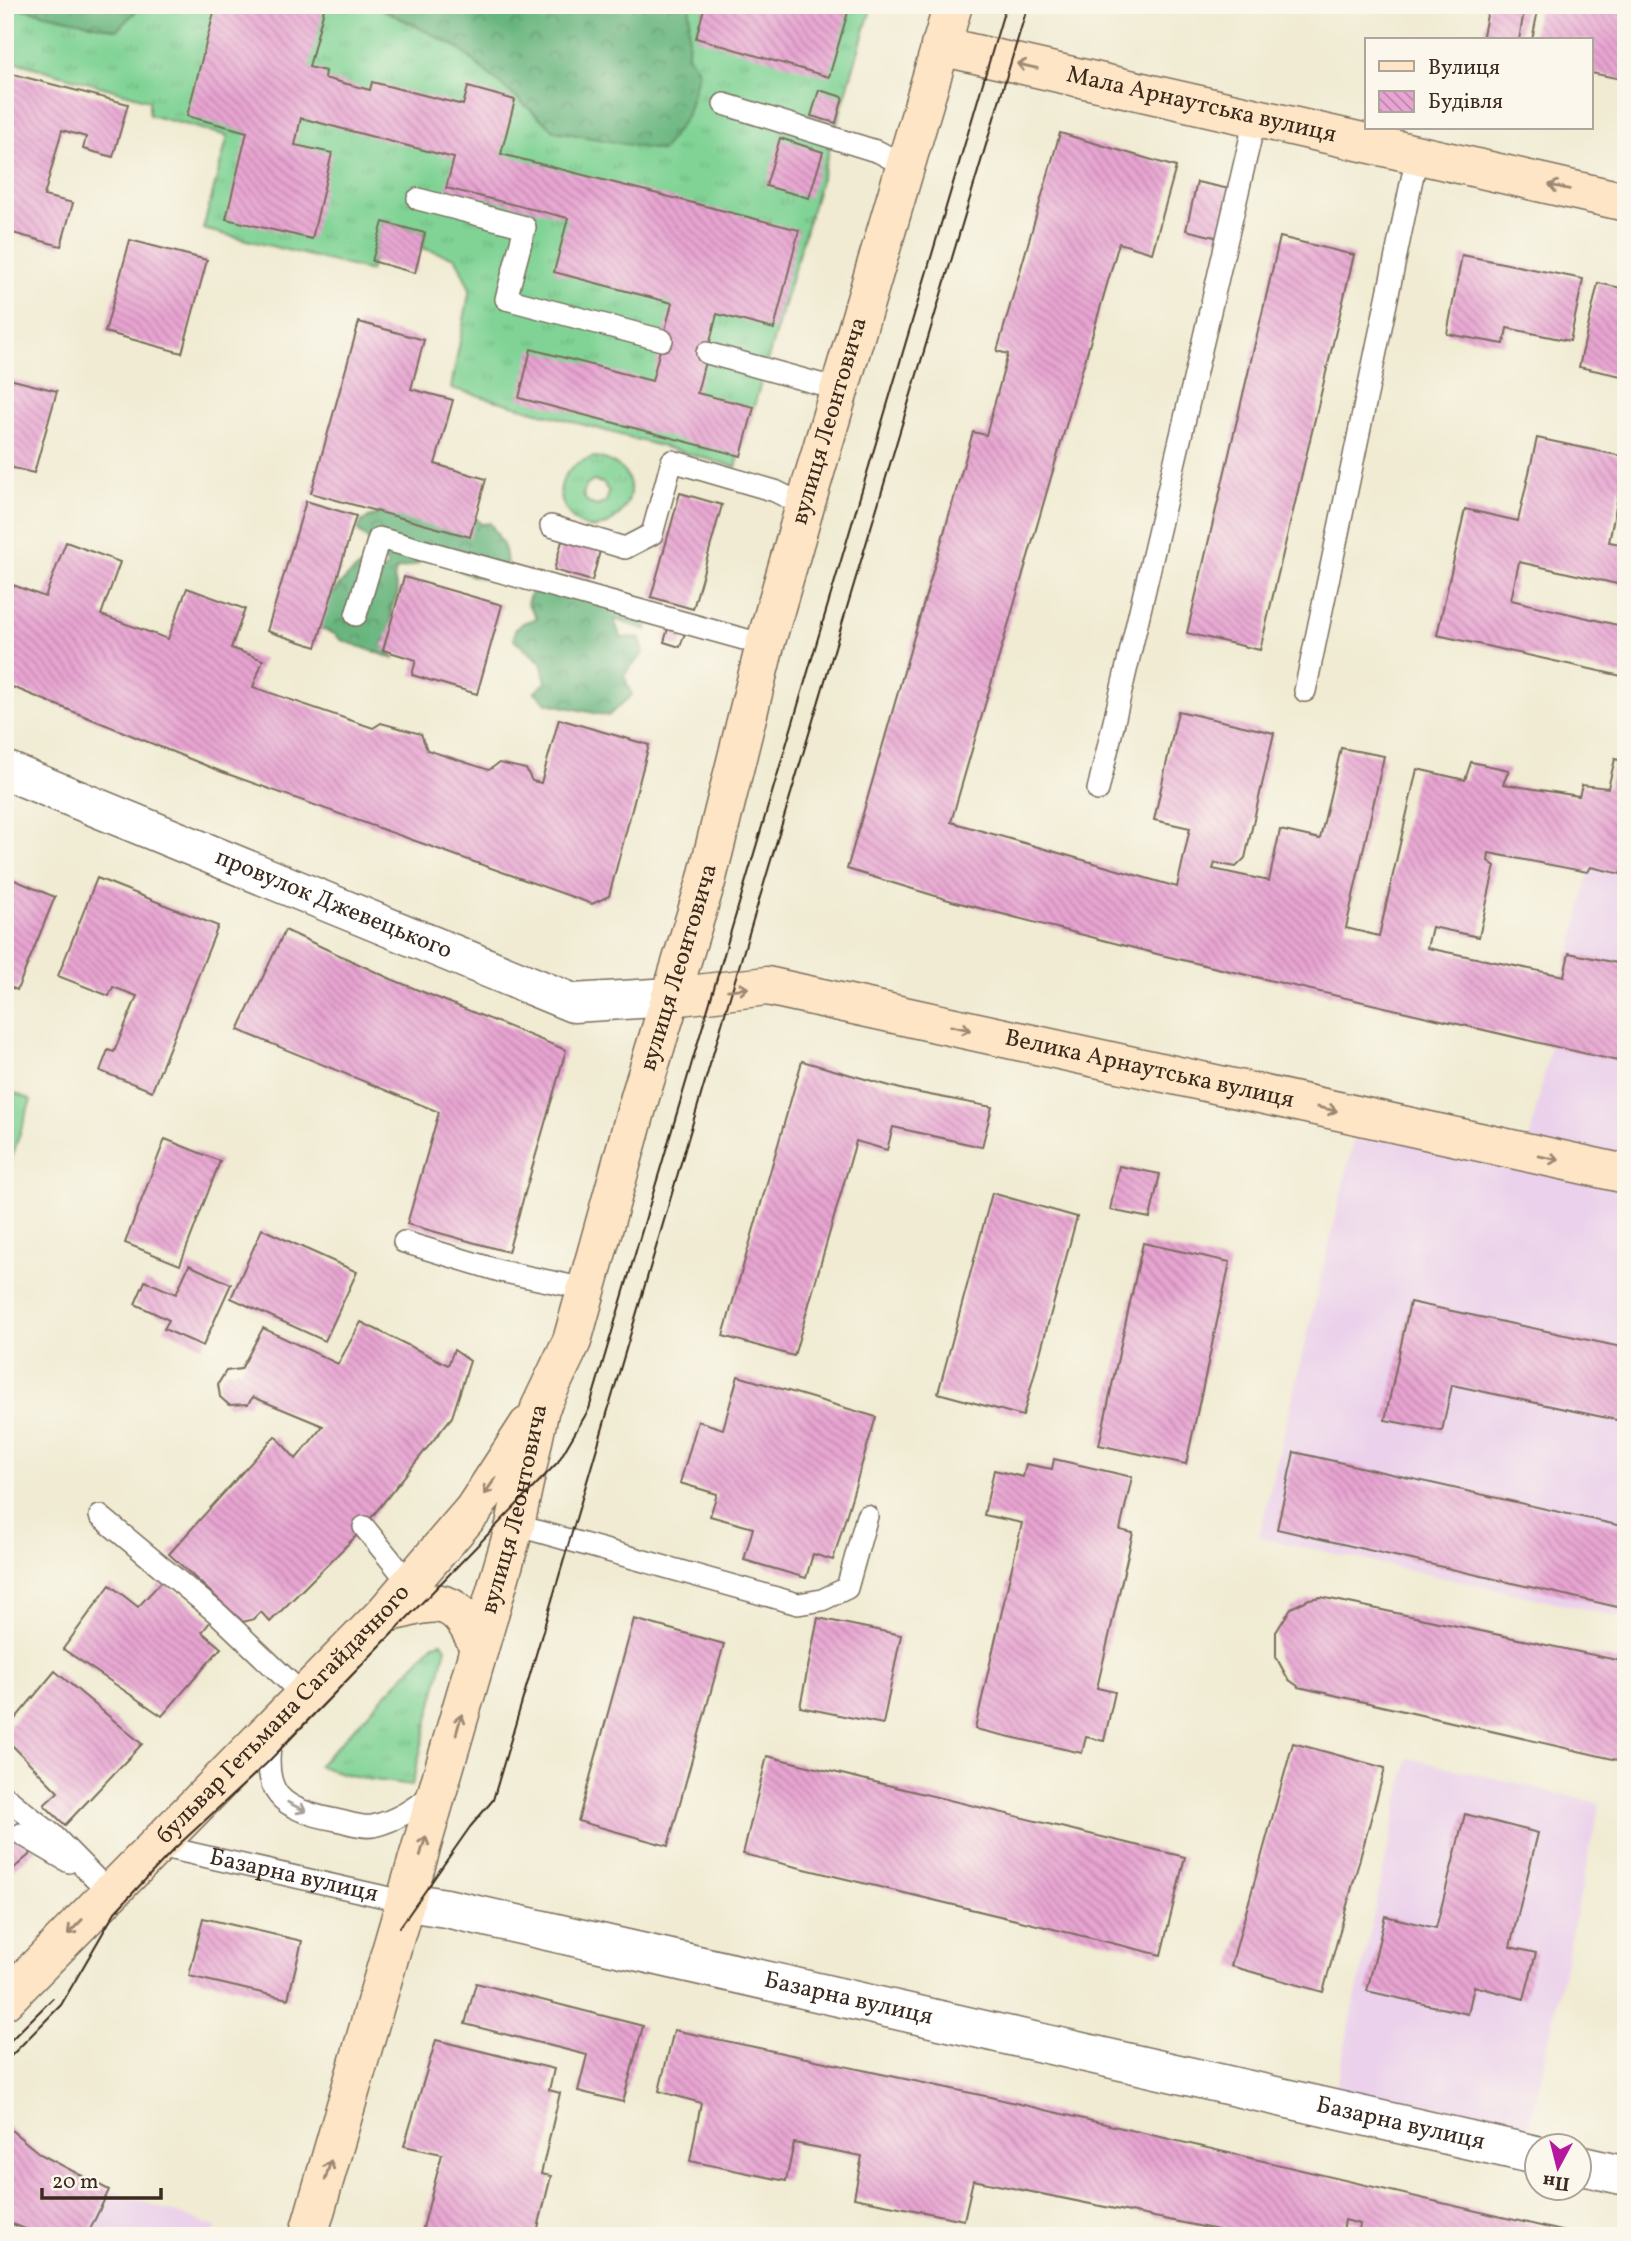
<svg xmlns="http://www.w3.org/2000/svg" width="1631" height="2241" font-family="Vollkorn,serif">
<style>
.built{fill:#ebd1eb}
.grass{fill:url(#grass-tufts);stroke:#5e7e5a;stroke-width:2;fill-rule:evenodd}
.forest{fill:url(#forest-crowns);stroke:#52704e;stroke-width:2}
.building{fill:url(#building-back-hatch)}
.lines{fill:none;stroke-linecap:round;stroke-linejoin:round}
.lane-casing{stroke:#7a6e5d;stroke-width:24}
.street-casing{stroke:#7a6e5d;stroke-width:41}
.secondary-casing{stroke:#7a6e5d;stroke-width:41}
.lane{stroke:#fff;stroke-width:21}
.street{stroke:#fff;stroke-width:38}
.secondary{stroke:#fde5c5;stroke-width:38}
.tram{stroke:#3b2a1e;stroke-width:2}
.oneway{stroke:#9c8872}
.oneway2{stroke:#a79f9a}
.labels{text-anchor:middle;dominant-baseline:central;stroke-width:6;stroke-linejoin:round;paint-order:stroke}
.street-label{font-size:24px;fill:#3b2a1e;stroke:#fbf7ec}
</style>
<defs>
<pattern id="grass-tufts" width="24" height="20" patternUnits="userSpaceOnUse" patternTransform="scale(1.75)"><rect width="24" height="20" fill="#80d395"/><path d="M3 7l-1-3M5 7V3M7 7l1-3M15 17l-1-3M17 17v-4M19 17l1-3" fill="none" stroke="#70b580"/></pattern>
<pattern id="forest-crowns" width="20" height="18" patternUnits="userSpaceOnUse" patternTransform="scale(1.75)"><rect width="20" height="18" fill="#68b57e"/><path d="M2 6a3 3 0 1 1 6 0M12 15a3 3 0 1 1 6 0" fill="none" stroke="#579367"/></pattern>
<pattern id="building-back-hatch" width="6" height="6" patternUnits="userSpaceOnUse" patternTransform="scale(1.75)"><rect width="6" height="6" fill="#e8a4d2"/><path d="M-1 5l2 2M0 0l6 6M5-1l2 2" fill="none" stroke="#bd86aa"/></pattern>
</defs>
<rect width="100%" height="100%" fill="#fbf7ec"/>
<filter id="ink" filterUnits="userSpaceOnUse"><feTurbulence type="fractalNoise" baseFrequency=".0143" numOctaves="2"/><feDisplacementMap in="SourceGraphic" scale="14" xChannelSelector="R" yChannelSelector="G"/><feConvolveMatrix kernelMatrix="1 2 1 2 8 2 1 2 1" color-interpolation-filters="sRGB"/></filter>
<filter id="wash" filterUnits="userSpaceOnUse"><feTurbulence type="fractalNoise" baseFrequency=".00686" numOctaves="4" result="noise"/><feDisplacementMap in="SourceGraphic" scale="28" xChannelSelector="R" yChannelSelector="G"/><feGaussianBlur stdDeviation="1.57" result="paint"/><feColorMatrix in="noise" values="0 0 0 0 0 0 0 0 0 0 0 0 0 0 0 0 0 1.4 0 .05"/><feComposite in="paint" operator="in"/></filter>
<g filter="url(#wash)">
<rect width="100%" height="100%" fill="#f0ebd2"/>
<g class="built">
<path d="M1604 805 1626 810V1166L1529 1141Z"/>
<path d="M1357 1127 1626 1189V1618L1259 1537Z"/>
<path d="M1408 1758 1600 1803 1526 2146 1332 2105Z"/>
<path d="M5 2125 40 2154 109 2190 216 2227 213 2236H5Z"/>
</g>
<g class="grass">
<path d="M5 5H872L736 467 451 388 470 289 456 258 422 248 425 233 383 222 370 271 203 229 228 136 149 115V100L5 59Z"/>
<path d="M596 457C673 474 600 564 567 511 550 485 570 461 596 457ZM593 481 603 483 609 492 606 502 597 506 588 503 583 495 586 486Z"/>
<path d="M5 1089 31 1100 5 1178Z"/>
<path d="M442 1642 446 1648 412 1785 359 1778 318 1766 434 1644Z"/>
</g>
<g class="forest">
<path d="M6 5H142L117 30Z"/>
<path d="M374 5H690L688 55 699 72 686 117 662 151 555 131 457 47Z"/>
<path d="M401 503 463 504 481 524 490 523C503 543 511 554 504 578 475 583 450 567 428 548L418 564 396 570 394 579 398 592 391 610 392 632 381 645 395 659 341 640 335 634 316 627C324 602 341 578 364 564L377 576 388 566 380 551 358 531 362 521Z"/>
<path d="M548 587 649 612 647 630 614 619 621 638 639 637 644 652C638 662 629 665 624 676L632 695 608 716 547 703 535 692 546 682 541 662 514 640 515 630 523 623 537 618 527 603 531 592Z"/>
</g>
<g id="blocks">
<g class="building">
<path d="M216 5H325L309 67 325 71 324 78 370 90 372 82 463 105 468 87 515 100 501 154 799 230 774 329 717 314 697 393 754 407 741 456 519 398 531 349 652 381 672 303 554 272 568 218 446 188 454 158 301 118 295 145 332 153 312 239 226 219 247 132 187 116Z"/>
<path d="M705 5H850L829 77 696 38Z"/>
<path d="M1489 5H1525L1519 40H1482Z"/>
<path d="M1539 5H1626V80L1591 73V40H1532Z"/>
<path d="M5 72 128 104 113 157 83 149 86 137 62 130 44 196 73 203 61 246 5 231Z"/>
<path d="M819 90 843 97 836 123 811 116Z"/>
<path d="M1060 133 1176 167 1152 253 1119 243 951 822 1177 887 1190 828 1154 820 1178 711 1274 733 1245 858 1236 867 1215 863 1213 869 1269 881 1280 830 1320 839 1341 748 1384 756 1346 928 1379 936 1417 769 1465 780 1471 762 1509 770 1503 784 1579 796 1582 785 1608 788 1615 759 1626 762V875L1590 867 1587 872 1489 853 1488 861 1495 866 1479 937 1432 927 1427 948 1564 976 1569 953 1626 965V1063L1161 955 952 901 847 869 973 432 986 435 1008 354 997 351Z"/>
<path d="M780 138 823 152 809 198 766 186Z"/>
<path d="M1197 182 1234 190 1223 239 1186 230Z"/>
<path d="M383 222 425 233 415 273 372 261Z"/>
<path d="M1280 237 1354 255 1260 650 1187 633Z"/>
<path d="M130 240 207 260 182 353 105 332Z"/>
<path d="M1462 255 1583 279 1570 341 1507 328 1504 344 1447 334Z"/>
<path d="M1598 283 1626 289V377L1579 367Z"/>
<path d="M359 322 424 340 411 389 453 400 435 464 486 479 470 537 311 493Z"/>
<path d="M5 378 57 391 34 473 5 466Z"/>
<path d="M1537 438 1626 457 1609 542 1626 545V586L1519 562 1511 600 1626 627V677L1437 635 1465 509 1518 521Z"/>
<path d="M680 493 722 505 693 609 651 597Z"/>
<path d="M306 501 356 516 316 647 267 631Z"/>
<path d="M562 541 600 551 592 581 554 570Z"/>
<path d="M66 542 120 562 101 615 168 639 187 588 245 609 231 648 263 660 253 687 373 728 381 723 421 734 427 750 489 770 499 763 526 769 532 781 541 783 559 719 649 745 609 896 592 904 222 772 5 684V582L45 597Z"/>
<path d="M404 577 502 605 477 694 412 675 416 660 383 650Z"/>
<path d="M669 625 686 630 680 647 664 642Z"/>
<path d="M5 876 55 897 17 990 5 985Z"/>
<path d="M97 878 218 926 152 1091 100 1071 108 1050 114 1052 137 996 113 987 109 996 58 976Z"/>
<path d="M285 930 391 979 566 1050 508 1252 407 1224 439 1112 238 1030Z"/>
<path d="M802 1061 904 1090 992 1107 982 1147 893 1127 887 1150 856 1141 794 1356 723 1336Z"/>
<path d="M165 1139 220 1161 180 1265 125 1243Z"/>
<path d="M1119 1166 1160 1174 1150 1218 1110 1210Z"/>
<path d="M992 1193 1077 1217 1023 1416 938 1393Z"/>
<path d="M262 1229 357 1272 325 1341 231 1298Z"/>
<path d="M1143 1243 1230 1262 1186 1464 1099 1445Z"/>
<path d="M189 1265 231 1284 203 1346 164 1329 169 1320 135 1304 145 1281 176 1294Z"/>
<path d="M1410 1302 1626 1348V1422L1452 1385 1442 1431 1385 1420Z"/>
<path d="M361 1322 448 1365 454 1350 470 1361 452 1417 359 1533 270 1622 261 1612 254 1619 243 1622 169 1554 275 1436 296 1459 323 1426 253 1397 248 1404 229 1405 220 1397 218 1384 226 1371 241 1369 263 1328 338 1364Z"/>
<path d="M738 1376 876 1417 833 1560 813 1554 806 1578 744 1560 753 1528 710 1516 717 1494 680 1483 698 1421 723 1429Z"/>
<path d="M1294 1452 1626 1527V1609L1277 1529Z"/>
<path d="M1054 1459 1132 1477 1120 1530 1133 1533 1097 1688 1115 1692 1104 1741 1086 1737 1082 1753 975 1729 1022 1523 984 1515 994 1470 1023 1477 1026 1464 1052 1469Z"/>
<path d="M162 1581 211 1621 202 1632 221 1648 162 1716 63 1649 110 1585 138 1607Z"/>
<path d="M1321 1597 1626 1662V1762L1299 1687 1288 1679 1276 1657V1632L1291 1608 1309 1599Z"/>
<path d="M818 1618 901 1635 883 1724 800 1707Z"/>
<path d="M634 1619 724 1644 668 1846 578 1821Z"/>
<path d="M55 1671 142 1744 65 1825 44 1805 58 1792 5 1738V1731Z"/>
<path d="M1293 1743 1385 1768 1323 1992 1231 1966Z"/>
<path d="M767 1756 1185 1857 1161 1955 743 1854Z"/>
<path d="M1465 1814 1538 1833 1510 1947 1536 1953 1524 1999 1474 1986 1468 2014 1367 1991 1385 1916 1436 1928Z"/>
<path d="M5 1832 36 1849 5 1876Z"/>
<path d="M203 1918 302 1941 288 1999 189 1976Z"/>
<path d="M476 1983 643 2026 623 2102 578 2091 587 2055 465 2024Z"/>
<path d="M674 2030 990 2097 1583 2236H1358L1360 2224 1345 2220 1342 2236H1216L1218 2230 973 2180 964 2220 854 2198 862 2156 794 2143 786 2181 690 2161 701 2103 659 2091Z"/>
<path d="M436 2040 554 2069 549 2090 560 2093 541 2174 551 2176 536 2236H421L442 2154 404 2146Z"/>
<path d="M5 2125 40 2154 109 2190 87 2236H43L5 2221Z"/>
</g>
</g>
</g>
<g filter="url(#ink)">
<use href="#blocks" fill-opacity="0" stroke="#7a6e5d" stroke-width="2"/>
<g class="lines">
<defs>
<g id="lane">
<path d="M724 104 879 152 905 166"/>
<path d="M418 199 525 227 506 299 662 340"/>
<path d="M707 353 838 389"/>
<path d="M551 526 625 548 652 534 672 461 775 491 805 506"/>
<path d="M356 615 379 538 765 645"/>
<path d="M1305 691 1417 155"/>
<path d="M1098 790 1255 119"/>
<path d="M404 1242 500 1271 586 1289"/>
<path d="M100 1516 218 1614 304 1696"/>
<path d="M515 1525 798 1604 822 1600 847 1588 867 1516"/>
<path d="M364 1527 410 1584"/>
<path d="M272 1734C261 1793 279 1809 336 1820 347 1822 362 1828 373 1826 398 1820 415 1808 434 1793"/>
<path d="M5 1797 53 1835 109 1892"/>
<path d="M21 1834 69 1862"/>
<path id="s1" d="M159 1846 407 1902"/>
</g>
<g id="street">
<path id="s2" d="M5 770 573 1003 671 997"/>
<path id="s3" d="M407 1902 446 1908 1536 2155"/>
<path d="M1578 2165 1626 2176"/>
</g>
<g id="secondary">
<path id="s4" d="M940 46 1626 202"/>
<path id="s5" d="M671 997 767 986 1626 1174"/>
<path d="M384 1614C437 1600 455 1591 479 1648"/>
<path id="s6" d="M5 2000 384 1614 474 1509 528 1426"/>
<path id="s7" d="M308 2236 515 1525 540 1408 572 1341 640 1097 706 882 765 645 805 506 953 5"/>
</g>
</defs>
<use href="#lane" class="lane-casing"/>
<use href="#street" class="street-casing"/>
<use href="#secondary" class="secondary-casing"/>
<use href="#lane" class="lane"/>
<use href="#street" class="street"/>
<use href="#secondary" class="secondary"/>
<g class="tram">
<path d="M400 1927 470 1827 493 1800 732 990 1028 5"/>
<path d="M5 2046 53 1998"/>
<path d="M5 2062 61 2005 115 1912 174 1849 267 1763 558 1462 589 1409 1006 5"/>
</g>
</g>
<defs><path id="oneway-shaft" d="M-6 0H5M1.5-3L5.5 0L1.5 3" fill="none" stroke-width="1.6" stroke-linecap="round" stroke-linejoin="round" transform="scale(1.75)"/></defs>
<g class="oneway">
<use href="#oneway-shaft" transform="translate(1027 66) rotate(-167)"/>
<use href="#oneway-shaft" transform="translate(1559 187) rotate(-167)"/>
<use href="#oneway-shaft" transform="translate(738 989) rotate(-6)"/>
<use href="#oneway-shaft" transform="translate(961 1028) rotate(12)"/>
<use href="#oneway-shaft" transform="translate(1327 1109) rotate(12)"/>
<use href="#oneway-shaft" transform="translate(1549 1158) rotate(12)"/>
<use href="#oneway-shaft" transform="translate(490 1486) rotate(125)"/>
<use href="#oneway-shaft" transform="translate(459 1724) rotate(-74)"/>
<use href="#oneway-shaft" transform="translate(423 1846) rotate(-74)"/>
<use href="#oneway-shaft" transform="translate(75 1927) rotate(134)"/>
<use href="#oneway-shaft" transform="translate(328 2170) rotate(-74)"/>
</g>
<use class="oneway2" href="#oneway-shaft" transform="translate(297 1807) rotate(27)"/>
</g>
<g class="labels">
<g class="street-label">
<text stroke="none"><textPath href="#s4" startOffset="268">Мала Арнаутська вулиця</textPath></text>
<text stroke="none"><textPath href="#s7" startOffset="1890">вулиця Леонтовича</textPath></text>
<text stroke="none"><textPath href="#s2" startOffset="355">провулок Джевецького</textPath></text>
<text stroke="none"><textPath href="#s7" startOffset="1323">вулиця Леонтовича</textPath></text>
<text stroke="none"><textPath href="#s5" startOffset="488">Велика Арнаутська вулиця</textPath></text>
<text stroke="none"><textPath href="#s7" startOffset="756">вулиця Леонтовича</textPath></text>
<text stroke="none"><textPath href="#s6" startOffset="399">бульвар Гетьмана Сагайдачного</textPath></text>
<text stroke="none"><textPath href="#s1" startOffset="138">Базарна вулиця</textPath></text>
<text stroke="none"><textPath href="#s3" startOffset="452">Базарна вулиця</textPath></text>
<text stroke="none"><textPath href="#s3" startOffset="1018">Базарна вулиця</textPath></text>
</g>
</g>
<rect width="1631" height="2241" fill="none" stroke="#fbf7ec" stroke-width="28"/>
<rect x="1365" y="38" width="228" height="91" fill="#fbf7ec" stroke="#aea59a" stroke-width="2"/>
<rect x="1379" y="61" width="35" height="10" fill="#fde5c5" stroke="#aea59a" stroke-width="2"/>
<text x="1428" y="74" font-size="21" fill="#3b2a1e">Вулиця</text>
<rect x="1379" y="91" width="35" height="21" fill="url(#building-back-hatch)" stroke="#aea59a" stroke-width="2"/>
<text x="1428" y="108" font-size="21" fill="#3b2a1e">Будівля</text>
<g transform="translate(1558 2167) rotate(187)"><circle r="33" fill="#fbf7ec" stroke="#aea59a" stroke-width="2"/>
<path d="M0-5L12 26L0 18L-12 26Z" fill="#b5179e"/>
<text y="-10" font-size="19" font-weight="bold" text-anchor="middle" fill="#3b2a1e">Пн</text>
</g>
<path d="M42 2188v10h119v-10" fill="none" stroke="#3b2a1e" stroke-width="3.5"/>
<text x="52" y="2188" font-size="21" fill="#3b2a1e" stroke="#fbf7ec" stroke-width="5" paint-order="stroke">20 m</text>
</svg>
